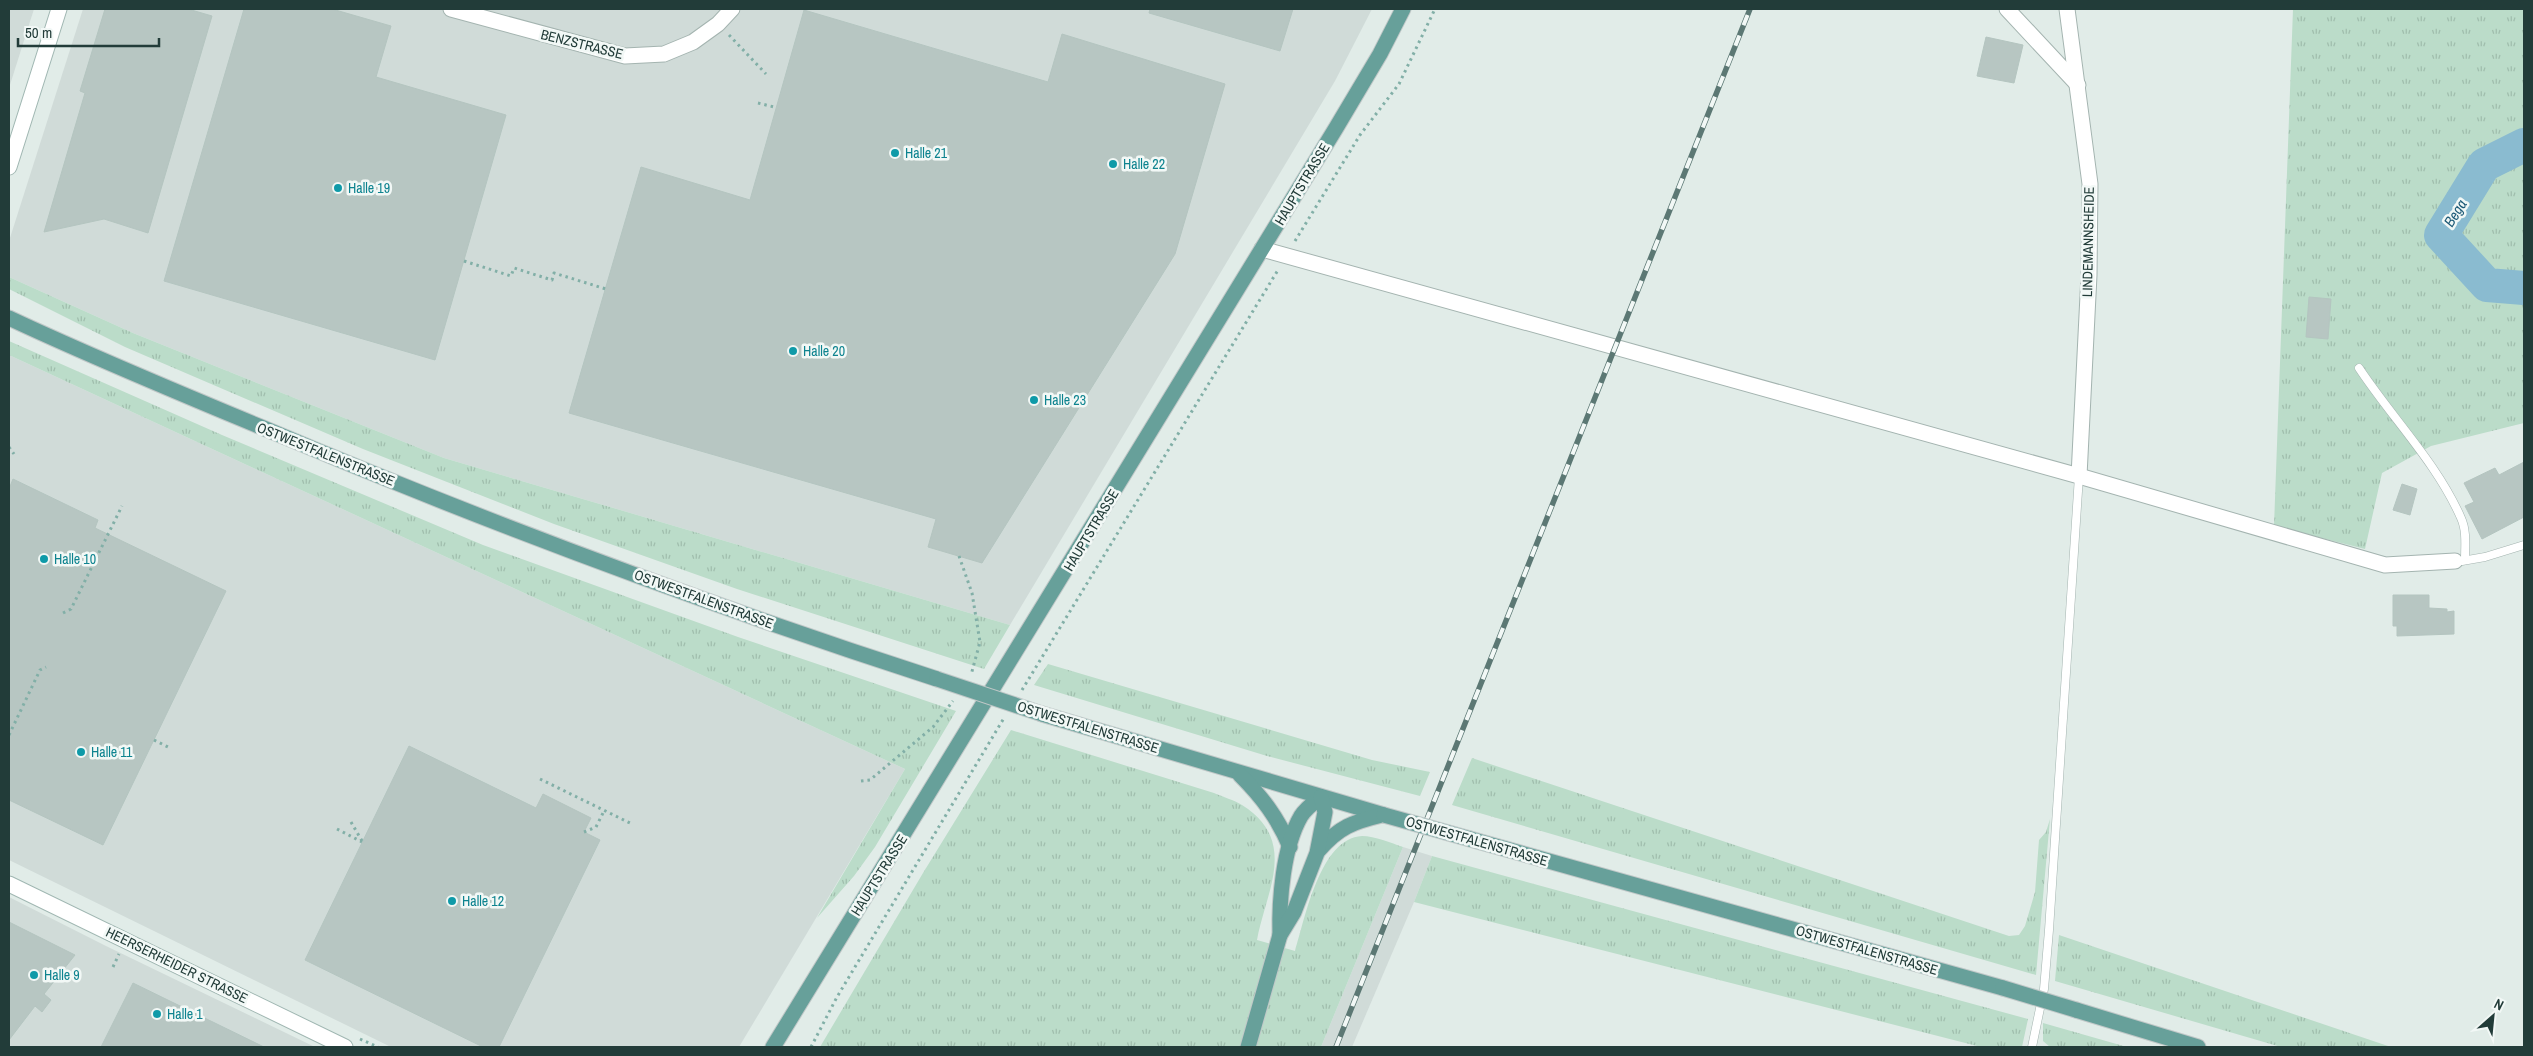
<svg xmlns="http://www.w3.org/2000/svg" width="2533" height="1056" font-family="'Archivo Narrow',sans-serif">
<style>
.built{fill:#d0dbd8}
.grass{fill:url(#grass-tufts)}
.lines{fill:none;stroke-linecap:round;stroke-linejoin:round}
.river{stroke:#8abbd0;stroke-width:34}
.building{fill:#b7c6c2;stroke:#b4c5c0}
.lane-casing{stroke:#a4b4b0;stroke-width:9}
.street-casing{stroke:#a4b4b0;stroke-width:17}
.secondary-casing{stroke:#a0b7b2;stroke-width:17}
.primary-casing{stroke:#c1c8c8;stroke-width:17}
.path{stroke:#82afa7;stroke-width:3;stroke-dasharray:2.5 4;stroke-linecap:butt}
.lane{stroke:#fff;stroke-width:8}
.street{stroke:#fff;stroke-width:15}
.secondary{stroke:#fff;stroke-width:15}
.primary{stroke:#67a09a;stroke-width:15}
.rail-casing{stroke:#5c7874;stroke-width:5.5}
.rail{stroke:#f2f8f6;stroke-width:4;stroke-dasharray:11;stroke-linecap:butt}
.primary-bridge-casing{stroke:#c1c8c8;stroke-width:17;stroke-linecap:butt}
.primary-bridge{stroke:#67a09a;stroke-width:15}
.culture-dot{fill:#0f9aa8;stroke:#f2f8f6;stroke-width:2}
.labels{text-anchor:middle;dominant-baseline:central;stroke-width:5;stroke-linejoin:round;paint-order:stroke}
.street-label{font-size:14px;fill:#223c39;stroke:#f2f8f6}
.culture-label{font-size:14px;fill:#0d838f;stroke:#f2f8f6;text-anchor:start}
.water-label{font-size:15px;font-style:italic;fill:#1d5a77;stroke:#f2f8f6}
</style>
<defs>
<pattern id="grass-tufts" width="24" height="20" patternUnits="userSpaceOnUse" patternTransform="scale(1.25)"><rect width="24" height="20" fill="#bbdcc9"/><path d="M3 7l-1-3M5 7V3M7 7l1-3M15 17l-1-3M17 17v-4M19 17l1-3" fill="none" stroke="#a0bead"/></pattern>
</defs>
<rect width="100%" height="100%" fill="#e1ece8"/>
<g class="built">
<path d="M9 9H34L9 88Z"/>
<path d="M83 9H1372L1335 81 1010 625 444 458 133 333 9 277V241Z"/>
<path d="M9 355 905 769 739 1047H391L9 860Z"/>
<path d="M1403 847 1432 856 1414 902 1352 1047H1321Z"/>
<path d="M9 897 106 946 315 1047H9Z"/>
</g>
<g class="grass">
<path d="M2293 9H2524V423L2431 446 2382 473 2365 549 2274 526Z"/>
<path d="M9 277 133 333 444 458 1010 625 984 669 737 589 554 524 363 449 125 347 9 289Z"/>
<path d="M9 341 222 435 483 545 738 637 956 711 875 847 854 876 817 918 905 769 9 355Z"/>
<path d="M1048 664 1372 760 1430 772 1420 796 1267 756 1034 685Z"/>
<path d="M1011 730 1214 793C1223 797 1234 800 1242 805 1299 841 1266 891 1257 940L1295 951C1305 919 1320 838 1362 836 1375 836 1391 843 1403 847L1321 1047H820L923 873Z"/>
<path d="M1472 758 2009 936 2019 935 2025 926 2035 892 2039 840 2046 832 2050 819 2036 975 1452 805Z"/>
<path d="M1432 856 2028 1019 2022 1047H1981L1414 902Z"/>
<path d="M2059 935 2391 1047H2281L2055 981Z"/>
<path d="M2043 1023 2127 1047H2050L2043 1041Z"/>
</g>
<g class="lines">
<path class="river" d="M2524 145 2484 165 2441 235 2487 285 2524 288"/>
</g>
<g class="building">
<path d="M105 9H188L212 16 148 233 104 219 44 232 85 93 80 91Z"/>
<path d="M244 9H332L391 26 376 77 506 115 435 360 164 281Z"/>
<path d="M1150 9H1293L1280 51 1149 13Z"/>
<path d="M804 10 1048 82 1062 34 1225 84 1175 254 982 563 928 547 936 519 569 413 641 167 750 200Z"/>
<path d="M1986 37 2023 45 2014 83 1977 76Z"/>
<path d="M2309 297 2331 299 2328 339 2306 337Z"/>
<path d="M2524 462V517L2482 539 2465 506 2474 502 2464 483 2495 468 2499 475Z"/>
<path d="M13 479 98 520 95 528 226 591 103 845 9 800V489Z"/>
<path d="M2402 484 2417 489 2410 515 2393 510Z"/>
<path d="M2393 595H2429V608L2447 609V612L2454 611V634L2397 636V626H2393Z"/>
<path d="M409 746 536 808 543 794 591 818 584 832 600 840 499 1047H483L305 960Z"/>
<path d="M9 922 75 955 44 994 51 1000 42 1012 35 1006 9 1040Z"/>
<path d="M133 983 264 1047H101Z"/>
</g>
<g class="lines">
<defs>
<g id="lane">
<path d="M2359 368C2392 418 2437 463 2461 518 2467 531 2465 547 2465 560"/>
<path d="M2462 561 2485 557 2524 545"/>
<path d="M2032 1047 2044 989 2049 930 2079 476"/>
</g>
<g id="street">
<path d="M451 9 625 56 664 54 693 42 718 24 732 9"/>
<path d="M2007 9 2078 85"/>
<path d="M2067 9 2090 184 2089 275 2079 476"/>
<path d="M1262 249 2079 476 2385 565 2455 561"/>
</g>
<g id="secondary">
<path d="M9 167 59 9"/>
<path d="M9 884 345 1047"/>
</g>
<g id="primary">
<path d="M9 318C92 357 177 392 261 427 483 521 708 605 937 679"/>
<path d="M1042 714 1384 815"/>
<path d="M1240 775C1262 797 1278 818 1290 847"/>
<path d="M1470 839 2003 988"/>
<path d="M1319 850C1339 827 1353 822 1382 815"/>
<path d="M1280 935C1279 900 1283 847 1301 816 1306 808 1313 803 1321 797"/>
<path d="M2076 1010 2198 1047"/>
<path d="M773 1047 1336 128 1380 54 1403 9"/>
<path d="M1248 1047 1280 935 1294 912 1317 853 1325 812 1321 797"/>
</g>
</defs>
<use href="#lane" class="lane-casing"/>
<use href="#street" class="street-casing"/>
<use href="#secondary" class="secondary-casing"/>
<use href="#primary" class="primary-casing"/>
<g class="path">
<path d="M729 35 766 74"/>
<path d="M758 103 774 107"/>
<path d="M1295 241 1360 135 1399 84 1435 9"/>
<path d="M464 261 511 276 514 268 552 280 554 273 606 289"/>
<path d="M9 447 14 454"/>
<path d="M959 556 972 593 980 642 971 675"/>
<path d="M63 613 71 609 122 506"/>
<path d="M1022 690 1278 270"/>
<path d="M9 735 40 670 46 667"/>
<path d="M154 740 170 748"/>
<path d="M540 779 632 824"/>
<path d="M861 781 870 780 933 727 953 701"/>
<path d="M351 822 362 841"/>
<path d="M337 829 362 842"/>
<path d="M584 832 596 827 604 811"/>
<path d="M113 967 119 954"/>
<path d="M360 1039 378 1047"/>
<path d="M811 1047 837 997 1004 718"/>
</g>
<use href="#lane" class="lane"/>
<use href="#street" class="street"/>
<use href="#secondary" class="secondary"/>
<use href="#primary" class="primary"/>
<defs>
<path id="rail" d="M1336 1047 1750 9"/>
</defs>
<use href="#rail" class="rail-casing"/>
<use href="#rail" class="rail"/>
<defs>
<g id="primary-bridge">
<path d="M937 679 1042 714"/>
<path d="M1384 815 1470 839"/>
<path d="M2003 988 2076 1010"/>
</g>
</defs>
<use href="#primary-bridge" class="primary-bridge-casing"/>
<use href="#primary-bridge" class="primary-bridge"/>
</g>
<g class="culture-dot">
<circle cx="895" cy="153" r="5"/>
<circle cx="1113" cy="164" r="5"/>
<circle cx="338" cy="188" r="5"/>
<circle cx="793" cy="351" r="5"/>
<circle cx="1034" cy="400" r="5"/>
<circle cx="44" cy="559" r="5"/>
<circle cx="81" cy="752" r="5"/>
<circle cx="452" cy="901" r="5"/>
<circle cx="34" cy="975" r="5"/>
<circle cx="157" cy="1014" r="5"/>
</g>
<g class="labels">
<g class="street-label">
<text transform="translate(582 44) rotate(14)">BENZSTRASSE</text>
<text transform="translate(1302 184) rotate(-59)">HAUPTSTRASSE</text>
<text transform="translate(2088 242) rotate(-89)">LINDEMANNSHEIDE</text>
<text transform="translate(326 454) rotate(22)">OSTWESTFALENSTRASSE</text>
<text transform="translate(1091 530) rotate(-59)">HAUPTSTRASSE</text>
<text transform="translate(704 599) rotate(20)">OSTWESTFALENSTRASSE</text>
<text transform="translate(1088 727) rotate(17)">OSTWESTFALENSTRASSE</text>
<text transform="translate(1477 841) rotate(16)">OSTWESTFALENSTRASSE</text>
<text transform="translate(879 875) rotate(-58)">HAUPTSTRASSE</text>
<text transform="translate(1867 950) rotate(16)">OSTWESTFALENSTRASSE</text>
<text transform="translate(177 965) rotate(26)">HEERSERHEIDER STRASSE</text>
</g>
<g class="culture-label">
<text x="905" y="153">Halle 21</text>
<text x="1123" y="164">Halle 22</text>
<text x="348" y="188">Halle 19</text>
<text x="803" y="351">Halle 20</text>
<text x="1044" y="400">Halle 23</text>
<text x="54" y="559">Halle 10</text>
<text x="91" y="752">Halle 11</text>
<text x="462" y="901">Halle 12</text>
<text x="44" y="975">Halle 9</text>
<text x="167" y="1014">Halle 1</text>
</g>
<g class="water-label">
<text transform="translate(2455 213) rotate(-58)">Bega</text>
</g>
</g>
<rect width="2533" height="1056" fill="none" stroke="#223c39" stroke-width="20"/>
<g transform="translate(2493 1016) rotate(27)" stroke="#f2f8f6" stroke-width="4" paint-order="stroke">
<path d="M0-4L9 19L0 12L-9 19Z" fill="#223c39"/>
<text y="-8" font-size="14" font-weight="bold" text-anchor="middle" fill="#223c39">N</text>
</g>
<path d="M18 38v8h141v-8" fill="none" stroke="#223c39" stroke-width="2.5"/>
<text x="25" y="38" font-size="15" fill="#223c39" stroke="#f2f8f6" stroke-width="4" paint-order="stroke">50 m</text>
</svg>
